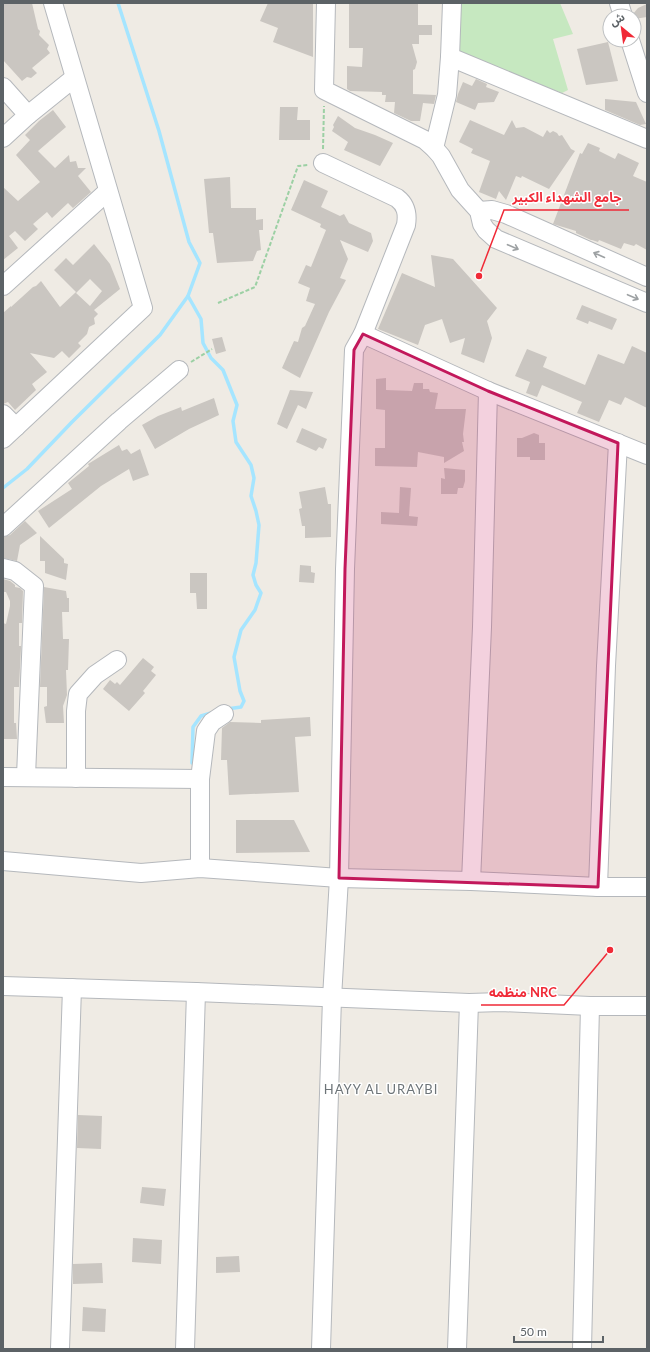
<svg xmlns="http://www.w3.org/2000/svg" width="650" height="1352" font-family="Lato,'Noto Sans Arabic',sans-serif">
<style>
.green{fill:#c6e8c0}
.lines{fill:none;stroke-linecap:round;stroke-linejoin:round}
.stream{stroke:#a5e5ff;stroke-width:3.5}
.building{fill:#cac6c1;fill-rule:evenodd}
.minor-casing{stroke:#b5b8bc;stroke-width:20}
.path{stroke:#9cd0a4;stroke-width:2;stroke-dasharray:4 2;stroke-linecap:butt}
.minor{stroke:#fff;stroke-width:18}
.oneway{stroke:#9da1a3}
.marked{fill:#c2185b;fill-opacity:0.2;stroke:#c2185b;stroke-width:3;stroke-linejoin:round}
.labels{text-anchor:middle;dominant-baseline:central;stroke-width:3;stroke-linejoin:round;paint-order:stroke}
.neighbourhood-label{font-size:13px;letter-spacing:1px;fill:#6d7478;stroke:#fff}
.leader{fill:none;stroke:#f02a37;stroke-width:1.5}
.callout-dot{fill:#f02a37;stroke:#fff;stroke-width:1.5}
.callout-label{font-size:13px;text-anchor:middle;font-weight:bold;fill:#f02a37;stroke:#fff;stroke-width:3;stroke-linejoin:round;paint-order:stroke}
</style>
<rect width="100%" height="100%" fill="#efebe4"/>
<path class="green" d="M459 3H560L573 34 553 39 568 90 562 93 457 53Z"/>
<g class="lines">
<g class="stream">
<path d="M188 296 201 319 203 343 211 358 223 370 237 405 233 421 236 442 251 465 254 478 251 496 256 511 259 525 256 563 253 575 256 585 261 593 255 610 241 630 234 657 240 691 244 701 241 707 227 709"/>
<path d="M3 488 27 469 72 422 160 335 188 296 200 263 189 242 159 131 118 3"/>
<path d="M192 763 193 727 201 716 211 713"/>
</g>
</g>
<g class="building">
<path d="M3 3H32L38 29 40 31 39 35 49 45 47 49 50 53 32 68 37 73 31 78 27 77 22 81 3 60Z"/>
<path d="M268 3H313V57L273 42 278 28 260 21Z"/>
<path d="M349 3H418V25H432V35H419V44H412L417 62 415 69 413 70V94L436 95 434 104 423 103 420 121H411L394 113 395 102H385L386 95H382V92L350 91 347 89V66L362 67 363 48H349Z"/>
<path d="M647 4V17L634 19 633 14 638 8Z"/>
<path d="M608 42 618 81 586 85 577 49Z"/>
<path d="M476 79 487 84 486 87 499 92 494 102 478 103 475 110 456 102 458 94 463 82 472 86Z"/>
<path d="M605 99 636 102 646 124 640 125 605 110Z"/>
<path d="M280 107H298L297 120H310V140H279Z"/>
<path d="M53 110 66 127 38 151 55 168 69 155 70 162 76 161 78 168H86L78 176 91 192 73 208 68 203 52 218 47 212 33 224 38 229 25 241 15 231 9 236 18 248 3 260V187L18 201 40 182 16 155 30 140 25 135 39 121Z"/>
<path d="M338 116 355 128 375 135 393 143 380 166 344 150 348 142 332 131 334 127 333 125Z"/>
<path d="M470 120 504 135 512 120 516 128 524 127 543 137 547 130 550 133 553 131 557 133 559 136 562 135 571 149 575 151 549 189 522 176 521 178 516 176 506 200 499 191 496 199 479 192 490 161 471 153 473 149 459 142Z"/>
<path d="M588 143 600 148 599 151 615 159 618 153 639 163 633 176 647 182V250L636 244 634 246 624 243 621 249 599 240 598 242 592 240H591L576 233V231L553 224 580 153 582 154Z"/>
<path d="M230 177 231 208H256V220L263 219V230H259L261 250 257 251 253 261 217 263 213 233H209L204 179Z"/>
<path d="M304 180 328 191 321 207 340 216 344 214 349 223 371 233 373 241 368 252 340 240 348 259 340 278 346 280 329 312 300 378 282 368 294 341 298 342 302 328 305 326 315 304 306 301 310 288 298 283 306 265 311 267 326 230 320 227 321 224 291 210Z"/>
<path d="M94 244 110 264 120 289 94 310 98 314 94 318 95 324 89 327 87 334 78 343 81 346 69 358 62 351 54 358 30 353 47 372 32 384 36 390 15 410 8 402 3 404V313L11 306V307L33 287 36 286 41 281 60 307 76 292 54 270 66 258 73 265ZM90 279 102 291 90 306 76 293Z"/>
<path d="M431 255 453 259 497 308 487 321 492 338 484 363 461 354 465 338 450 343 442 319 425 325 418 345 378 329 402 273 435 287Z"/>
<path d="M582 305 617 319 612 330 589 321 588 324 576 319Z"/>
<path d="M222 337 226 351 216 354 212 339Z"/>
<path d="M632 346 647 353V408L625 397 621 405 609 400 599 422 577 413 582 402 542 385 537 397 526 393 530 382 515 376 527 349 547 357 543 367 585 385 598 354 624 364Z"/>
<path d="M386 378V390L412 391 414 383H423V389H429L430 392 438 393 435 409H466L463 434 464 442H462L464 451 444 463V457L418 452 417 467 375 466V448H385V410L376 409V379Z"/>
<path d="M290 390 313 392 306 409 298 405 287 429 277 424Z"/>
<path d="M214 398 219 415 189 429 155 449 142 425 158 416 181 407 182 411Z"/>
<path d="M302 428 327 439 323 449 319 447 316 451 296 442Z"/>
<path d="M534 433 539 435V443H545V460H530V457H517V438H522Z"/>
<path d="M119 445 122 451 127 449 131 454 140 449 149 475 133 481 129 469 101 486 49 528 38 511 72 489 68 483 89 466 88 464Z"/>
<path d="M444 468 465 470V481L463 488H458L457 494H441V478L445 479Z"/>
<path d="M325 487 328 504H331V537L305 538V526H302L299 509 302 508 299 492Z"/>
<path d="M400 487 411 488 409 516 418 517 417 526 381 524V512L399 513Z"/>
<path d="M25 521 37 533 20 545 17 561 3 558V537L10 535Z"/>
<path d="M40 536 64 559V563L68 564 66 580 45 573V561H40Z"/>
<path d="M300 565 311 566V572L315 573 314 583 299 582Z"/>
<path d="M190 573H207V609H197L196 593H190Z"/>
<path d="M3 579 10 581 15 585V587L20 588 23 591 22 623H19V646H21V648L19 687H14V723H16L17 739H3V623L6 624 10 606V601L6 592H3Z"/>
<path d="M44 587 66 591 67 598H69V612H62L63 639H69L68 670H66L67 695 63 706 64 723H46L44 707 47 706V687H40Z"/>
<path d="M143 658 154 667 151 671 156 675 143 691 145 693 129 711 103 689 110 680 115 684 117 682 120 685Z"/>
<path d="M310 717 311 736 295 737 299 792 229 795 227 760H221L222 728 230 722 261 723V720Z"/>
<path d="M236 820H294L310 852 236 853Z"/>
<path d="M78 1115 102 1116 101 1149 77 1148Z"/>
<path d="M142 1187 166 1189 164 1206 140 1203Z"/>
<path d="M133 1238 162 1240 161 1264 132 1262Z"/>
<path d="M239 1256 240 1272 216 1273V1257Z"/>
<path d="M102 1263 103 1283 73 1284V1264Z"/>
<path d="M83 1307 106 1309 105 1332 82 1331Z"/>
</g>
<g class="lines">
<defs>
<g id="minor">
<path d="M326 3 324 90 425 140 434 148 441 156 460 190 479 211 482 224 486 230 496 239 647 303"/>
<path d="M619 3 623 16"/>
<path d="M630 40 647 93"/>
<path d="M450 57 647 139"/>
<path d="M3 87 28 115"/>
<path d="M3 138 28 115 74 78"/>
<path d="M434 148 447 95 450 57 452 3"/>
<path d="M479 211 492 210 506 214 647 277"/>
<path d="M3 286 108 191"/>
<path d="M363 334 488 391 647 455"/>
<path d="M3 414 16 427"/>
<path d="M3 439 143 308 53 3"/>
<path d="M3 527 119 421 179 370"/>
<path d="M3 568 15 571 34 586 26 776"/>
<path d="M3 777 200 779"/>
<path d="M76 778V711L78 694 95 675 117 660"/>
<path d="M3 861 141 873 200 868 339 878 471 881 598 887H647"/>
<path d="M200 868V779L206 731 212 722 224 714"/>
<path d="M471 881 482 627 488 391"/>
<path d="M598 887 606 666 618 443"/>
<path d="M3 986 196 992 469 1003 501 1002 590 1006H647"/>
<path d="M60 1349 72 988"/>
<path d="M185 1349 196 992"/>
<path d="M321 1349 332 998 339 878 345 569 354 350 363 334 406 225C408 213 406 205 397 198L323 163"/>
<path d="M457 1349 469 1003"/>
<path d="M582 1349 590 1006"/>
</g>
</defs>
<use href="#minor" class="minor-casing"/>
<g class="path">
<path d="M323 149 324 106"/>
<path d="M218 303 255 287 298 166 308 165"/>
<path d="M191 362 212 349"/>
</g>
<use href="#minor" class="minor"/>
</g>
<defs><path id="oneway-shaft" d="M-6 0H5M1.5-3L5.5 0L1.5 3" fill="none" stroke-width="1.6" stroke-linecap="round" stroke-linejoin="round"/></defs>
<g class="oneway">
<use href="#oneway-shaft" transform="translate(513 247) rotate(23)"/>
<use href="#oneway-shaft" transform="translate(599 255) rotate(-156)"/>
<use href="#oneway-shaft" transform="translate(633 297) rotate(23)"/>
</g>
<path class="marked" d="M363 334 488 391 618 443 598 887 339 878 345 569 354 350Z"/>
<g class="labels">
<g class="neighbourhood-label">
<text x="381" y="1089">HAYY AL URAYBI</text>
</g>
</g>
<path class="leader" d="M479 276L504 210H629M610 950L564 1005H481"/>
<g class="callout-dot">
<circle cx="479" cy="276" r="4"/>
<circle cx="610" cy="950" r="4"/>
</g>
<g class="callout-label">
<text x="567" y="202">جامع الشهداء الكبير</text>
<text x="523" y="997">منظمه NRC</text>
</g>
<rect width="650" height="1352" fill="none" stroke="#5c6266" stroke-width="8"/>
<g transform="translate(622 28) rotate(331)"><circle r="19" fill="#ffffff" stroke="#bec0c2"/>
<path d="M0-3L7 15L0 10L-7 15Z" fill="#f02a37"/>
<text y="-6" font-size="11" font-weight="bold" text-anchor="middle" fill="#5c6266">ش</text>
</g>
<path d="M514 1336v6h89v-6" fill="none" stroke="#5c6266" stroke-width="2"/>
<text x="520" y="1336" font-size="12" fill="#5c6266" stroke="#ffffff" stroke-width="3" paint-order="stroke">50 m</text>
</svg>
